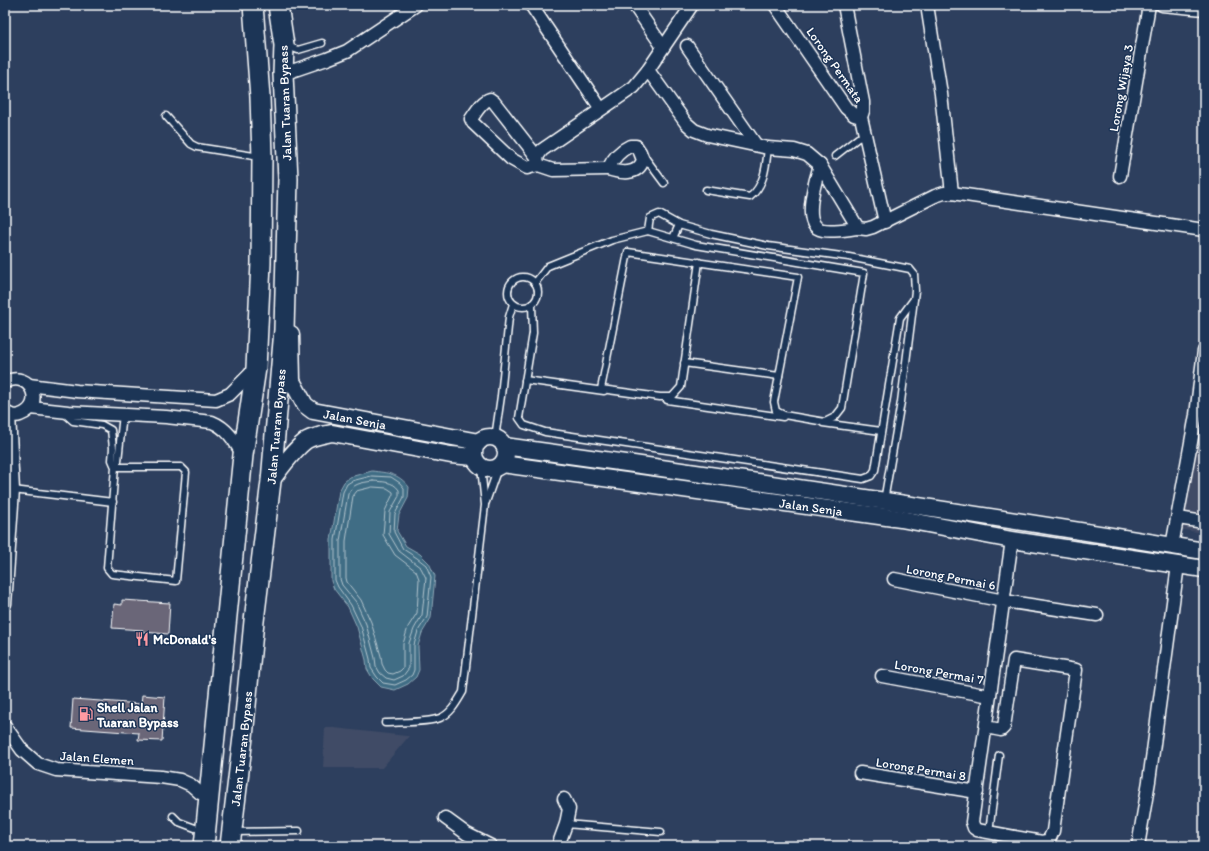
<svg xmlns="http://www.w3.org/2000/svg" width="1209" height="851" font-family="Itim,sans-serif">
<style>
.built{fill:#404b66}
.water{fill:#416d85;stroke:#8da7b6}
.lines{fill:none;stroke-linecap:round;stroke-linejoin:round}
.shore{stroke:#b3c5ce;stroke-width:1}
.building{fill:#6b6678;stroke:#fff}
.service-casing{stroke:#fff;stroke-width:9}
.minor-casing{stroke:#fff;stroke-width:15}
.secondary-casing{stroke:#fff;stroke-width:19}
.trunk-casing{stroke:#fff;stroke-width:22}
.service{stroke:#1d3557;stroke-width:6}
.minor{stroke:#1d3557;stroke-width:12}
.secondary{stroke:#1d3557;stroke-width:16}
.trunk{stroke:#1d3557;stroke-width:19}
.labels{text-anchor:middle;dominant-baseline:central;stroke-width:3;stroke-linejoin:round;paint-order:stroke}
.street-label{font-size:13px;fill:#fff;stroke:#1d3557}
.poi-label{font-size:13px;font-weight:bold;fill:#fff;stroke:#1d3557;text-anchor:start}
</style>
<rect width="100%" height="100%" fill="#2d3f5e"/>
<filter id="ink" filterUnits="userSpaceOnUse"><feTurbulence type="fractalNoise" baseFrequency=".025" numOctaves="2"/><feDisplacementMap in="SourceGraphic" scale="8" xChannelSelector="R" yChannelSelector="G"/><feConvolveMatrix kernelMatrix="1 2 1 2 8 2 1 2 1" color-interpolation-filters="sRGB"/></filter>
<g filter="url(#ink)">
<g class="built">
<path d="M1204 303V533L1171 528Z"/>
<path d="M325 727 406 736H409L382 768H323Z"/>
</g>
<path class="water" d="M372 471C388 473 398 473 409 487L408 498 399 515 397 531 406 546 420 554 429 563 435 576 431 618 422 633 418 646 419 670 416 677 408 684 395 690 381 687 373 679 367 669 366 660 357 627 348 607 334 589 331 581V540L339 491 344 482 350 477Z"/>
<g class="lines">
<g class="shore">
<path d="M372 476 391 477 400 483 404 488V497L395 514 394 532 403 549 417 558 426 565 431 577 427 617 418 631 414 645V670L412 675 406 680 395 685 383 683 377 677 371 668 370 659 361 626 351 605 338 587 335 580V540L343 492 347 484 352 481Z"/>
<path d="M373 481C383 482 393 481 399 490V496L390 512 389 534 399 551 421 568 426 578 422 615 414 629 409 643V668L403 676 394 680 386 678 380 673 376 666 375 658 366 624 356 602 342 585 340 579V541L348 494C353 483 361 483 373 481Z"/>
<path d="M373 487 387 488 393 492V494L385 511 383 535 395 555 416 571 419 579 417 613 408 627 403 644V668L400 671 393 674 388 673 385 670 382 664 381 656 371 622 361 600 347 582 346 578V541L353 496 357 491Z"/>
</g>
</g>
<g class="building">
<path d="M122 600 170 603 168 634 143 632V630L112 628 114 604 122 605Z"/>
<path d="M142 695 165 697 162 741 138 740 139 733 71 728 73 699 141 704Z"/>
</g>
<g class="lines">
<defs>
<g id="service">
<path d="M287 46 298 50 322 43"/>
<path d="M166 116 191 144 197 147 260 157"/>
<path d="M644 156 664 183"/>
<path d="M835 156 858 138 866 136"/>
<path d="M706 190 750 197C765 185 766 165 768 148"/>
<path d="M648 231 650 218 659 214 679 225 711 234 768 246 849 257 910 269 914 274 915 291 901 402 884 501"/>
<path d="M673 238 679 225"/>
<circle cx="523" cy="292" r="15"/>
<path d="M535 283 548 266 612 240 648 231 696 245 864 273 842 408 835 417 825 422 784 415 776 411 774 402 798 277 628 252 601 389 660 397H672L681 387 699 262"/>
<path d="M532 305 533 333 519 418 524 425 545 432 863 479 871 476 875 470 900 318 914 299"/>
<path d="M684 363 779 376"/>
<path d="M525 380 604 391"/>
<path d="M667 400 783 417"/>
<path d="M64 413 73 421 102 425 111 430 113 448 112 460 115 467H181L186 472 176 581 112 574 107 568 115 467 118 461 123 414"/>
<path d="M823 423 881 431"/>
<path d="M495 438 501 396 509 317 513 304"/>
<path d="M13 490 113 502"/>
<path d="M486 502 498 468"/>
<path d="M385 723C399 722 427 723 440 718 451 714 457 702 463 692L485 505 481 467"/>
<path d="M173 816 179 822 195 828"/>
<path d="M566 824 661 832"/>
<path d="M234 832 299 831"/>
<path d="M989 832 999 755"/>
</g>
<g id="minor">
<path d="M531 5 601 109"/>
<path d="M634 5 663 47"/>
<path d="M775 5 846 108 854 115 861 117"/>
<path d="M844 5 863 102V111L861 117 885 222"/>
<path d="M927 5 941 94 952 193"/>
<path d="M1162 5 1204 9"/>
<path d="M687 46 756 145"/>
<path d="M648 70 686 123 694 130 707 135 768 148 794 150 807 154 820 165 858 228 866 229 873 227 935 196 944 193H952L1204 230"/>
<path d="M283 74 327 59 347 51 416 5"/>
<path d="M630 146H636L640 152 643 160C638 176 620 173 608 169 613 158 619 151 630 146Z"/>
<path d="M537 157 542 150 634 87 648 70 692 5"/>
<path d="M538 165 527 168 511 159 473 123 471 119C476 112 482 101 490 99L494 102 537 157 538 165 553 170 608 169"/>
<path d="M820 165C816 179 800 227 823 230 833 232 848 229 858 228"/>
<path d="M1120 176 1149 5"/>
<path d="M5 382C31 369 46 406 20 415 15 417 10 415 5 412"/>
<path d="M29 385 77 391 216 400 230 394 255 369"/>
<path d="M31 408 68 412 166 417 212 422C227 428 235 441 242 454"/>
<path d="M1178 518 1204 522"/>
<path d="M1172 546 1196 415 1204 351"/>
<path d="M894 579 1004 601 1097 615"/>
<path d="M5 604 13 490 9 415"/>
<path d="M882 676 990 696"/>
<path d="M5 726 22 750 38 764 56 770 161 777 180 780 191 785 200 793"/>
<path d="M986 727 1001 730 1004 727 1014 660 1076 670 1053 831 1049 840 1042 842 977 830 974 828 972 822 1012 540"/>
<path d="M860 773 977 792"/>
<path d="M445 818 467 834 491 846"/>
<path d="M558 846 566 824 569 809 564 799"/>
<path d="M1138 846 1149 781 1178 565"/>
</g>
<g id="secondary">
<path id="s1" d="M291 334 292 381 305 405 313 411 479 442"/>
<circle cx="490" cy="453" r="16"/>
<path d="M504 446C738 478 971 513 1204 551"/>
<path id="s2" d="M502 464 901 519 1012 540 1204 569"/>
<path d="M271 481C281 468 294 449 307 440 315 436 323 435 332 433L451 455 474 457"/>
</g>
<g id="trunk">
<path d="M204 846 243 455 256 368 261 263 262 157 260 97 253 5"/>
<path id="s3" d="M230 846 243 737 254 621 271 481 284 330 288 179 283 74 284 45 278 5"/>
</g>
</defs>
<use href="#service" class="service-casing"/>
<use href="#minor" class="minor-casing"/>
<use href="#secondary" class="secondary-casing"/>
<use href="#trunk" class="trunk-casing"/>
<use href="#service" class="service"/>
<use href="#minor" class="minor"/>
<use href="#secondary" class="secondary"/>
<use href="#trunk" class="trunk"/>
</g>
</g>
<defs>
<symbol id="restaurant-bare" viewBox="-9 -9 18 18"><path d="M-5-6h1v4h1v-4h1v4h1v-4h1v5L-1.5 .5V6h-2V.5L-5-1ZM5-6V6H3V1.5H1.5Q1.5-4 5-6Z" fill="#ff9aa2" stroke="#1d3557" stroke-width="2.5" paint-order="stroke"/></symbol>
<symbol id="fuel-bare" viewBox="-9 -9 18 18"><path d="M-5.5-6h7V0h2V4h1.3V-2.5L3-4.5l.8-.8L6-3V5H2.5V1h-1V6h-7ZM-4.2-4.7v3.2H.2V-4.7Z" fill="#ff9aa2" stroke="#1d3557" stroke-width="2.5" paint-order="stroke"/></symbol>
</defs>
<g fill-rule="evenodd">
<use href="#restaurant-bare" x="132" y="629" width="20" height="20"/>
<use href="#fuel-bare" x="76" y="704" width="20" height="20"/>
</g>
<g class="labels">
<g class="street-label">
<text transform="translate(835 65) rotate(55)">Lorong Permata</text>
<text transform="translate(1121 88) rotate(-80)">Lorong Wijaya 3</text>
<text transform="translate(285 103) rotate(-92)">Jalan Tuaran Bypass</text>
<text stroke="none"><textPath href="#s1" startOffset="127">Jalan Senja</textPath></text>
<text stroke="none"><textPath href="#s3" startOffset="422">Jalan Tuaran Bypass</textPath></text>
<text stroke="none"><textPath href="#s2" startOffset="312">Jalan Senja</textPath></text>
<text transform="translate(951 577) rotate(11)">Lorong Permai 6</text>
<text transform="translate(939 672) rotate(10)">Lorong Permai 7</text>
<text stroke="none"><textPath href="#s3" startOffset="98">Jalan Tuaran Bypass</textPath></text>
<text transform="translate(97 758) rotate(4)">Jalan Elemen</text>
<text transform="translate(921 769) rotate(9)">Lorong Permai 8</text>
</g>
<g class="poi-label">
<text x="153" y="639">McDonald's</text>
<text x="97" y="707">Shell Jalan<tspan x="97" dy="15">Tuaran Bypass</tspan></text>
</g>
</g>
<rect width="1209" height="851" fill="none" stroke="#1d3557" stroke-width="20"/>
<rect x="10" y="10" width="1189" height="831" fill="none" stroke="#fff" stroke-width="1.5" filter="url(#ink)"/>
</svg>
